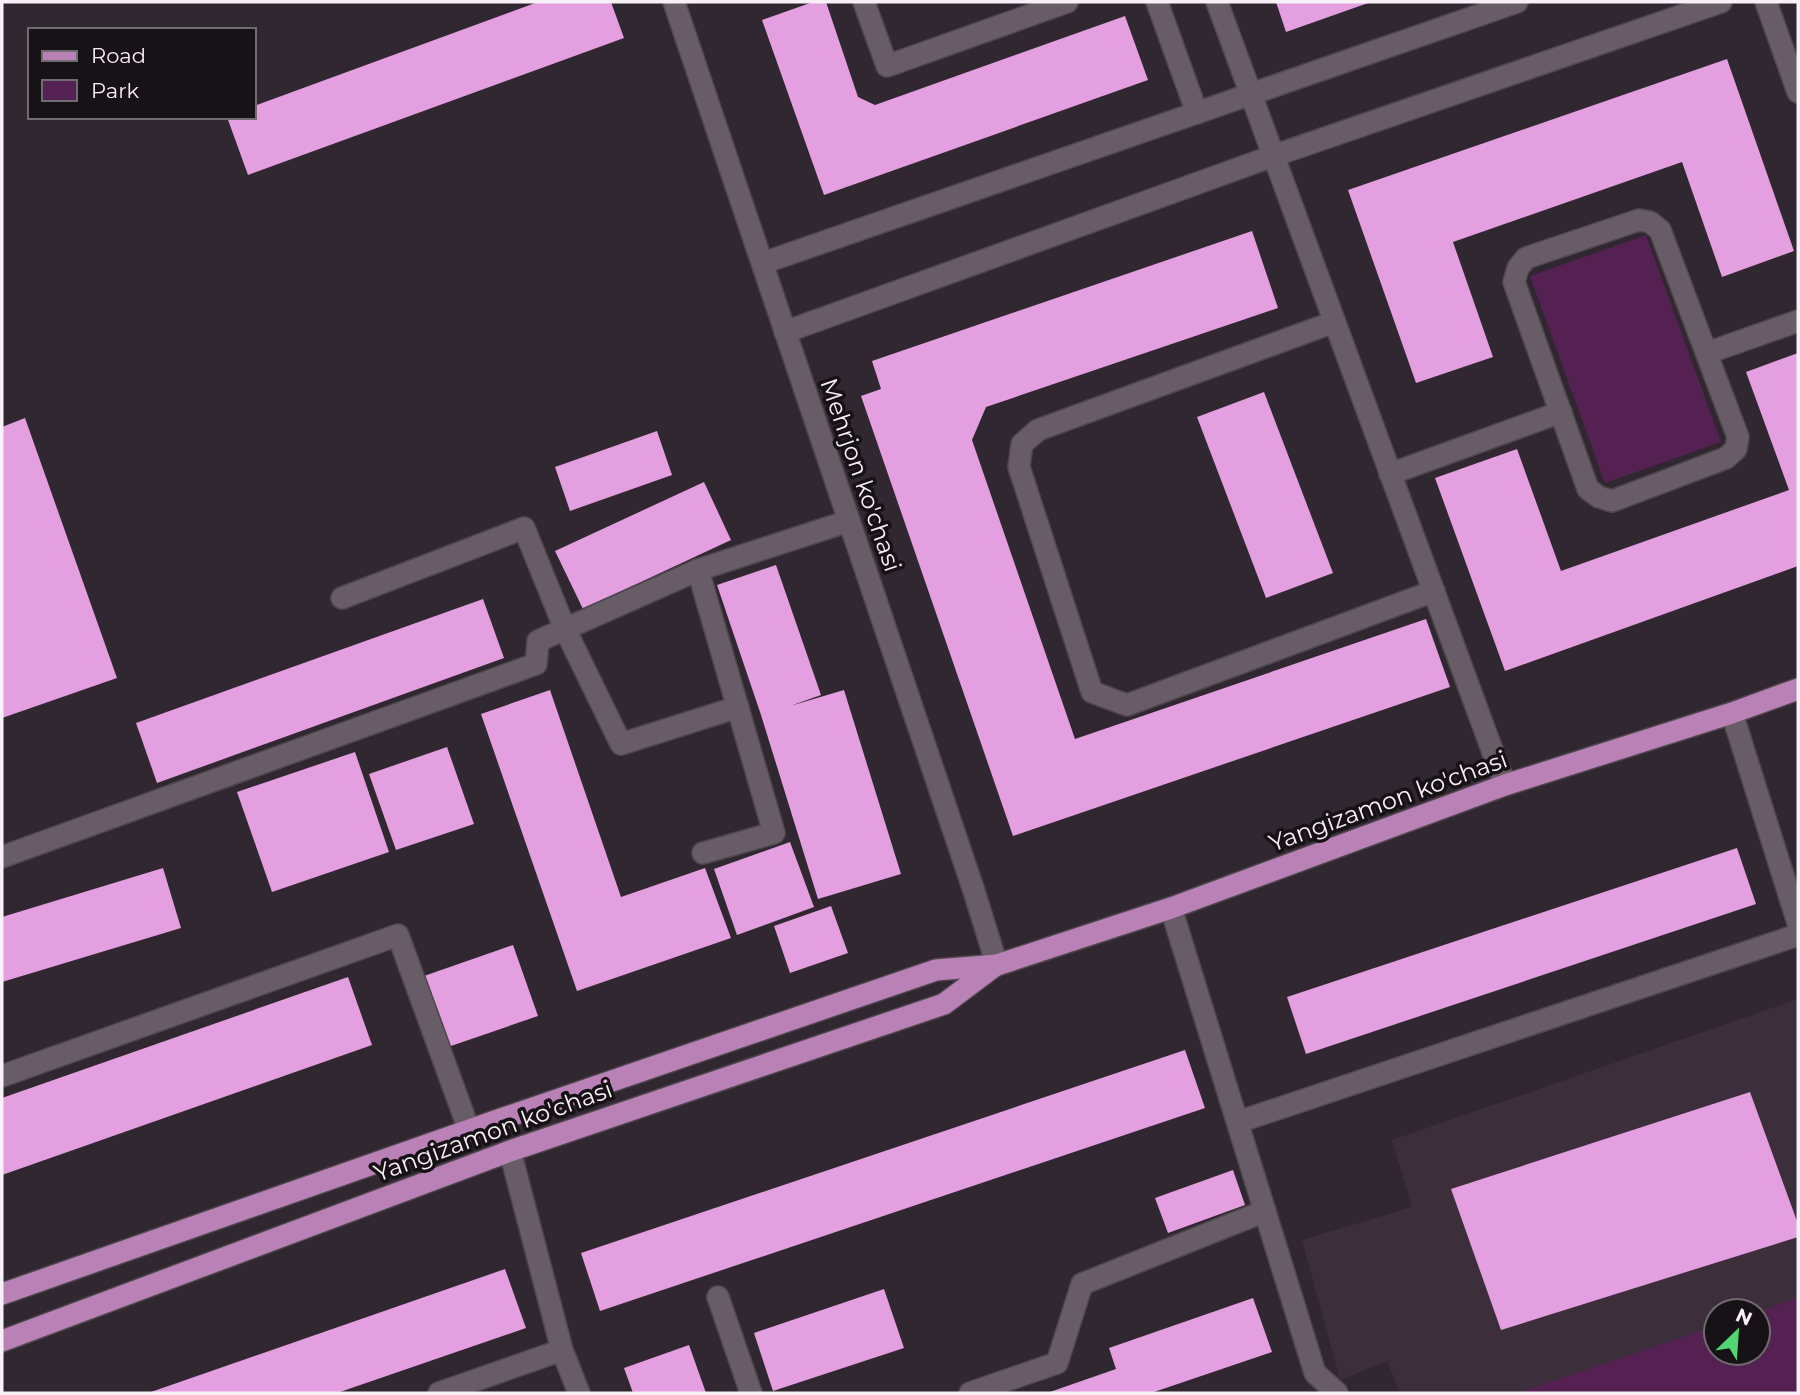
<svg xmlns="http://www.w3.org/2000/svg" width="1800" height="1395" font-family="Montserrat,sans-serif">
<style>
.built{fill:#3d2e3c;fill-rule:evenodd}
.green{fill:#542152}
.building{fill:#e39fdf}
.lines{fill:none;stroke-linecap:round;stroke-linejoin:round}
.minor-casing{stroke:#4e464d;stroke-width:24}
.major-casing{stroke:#4e464d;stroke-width:24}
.minor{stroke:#685c67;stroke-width:21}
.major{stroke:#ba81b7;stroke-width:21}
.labels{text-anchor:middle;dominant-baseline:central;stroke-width:7;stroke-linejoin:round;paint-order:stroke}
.street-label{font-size:24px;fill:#f7f0f6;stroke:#161216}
</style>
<rect width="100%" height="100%" fill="#312731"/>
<path class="built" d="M1798 999V1393H1400L1387 1361 1340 1380 1302 1240 1412 1207 1392 1140ZM1716 1311H1758V1353H1716Z"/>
<g class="green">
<path d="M1646 235 1721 442 1605 483 1530 276Z"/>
<path d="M1798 1298V1393H1517L1716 1326V1353H1758V1312Z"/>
</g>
<g class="building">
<path d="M538 2H611L624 38 248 175 227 117H254V106Z"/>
<path d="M813 2H826L858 97 875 105 1125 16 1148 80 824 195 762 20Z"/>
<path d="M1276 2H1371L1286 32Z"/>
<path d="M1727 59 1794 251 1722 277 1682 162 1453 242 1493 357 1416 383 1348 190Z"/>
<path d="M1252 231 1278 308 986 407 972 440 1075 739 1426 619 1450 687 1013 836 861 396 881 389 872 361Z"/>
<path d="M1798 353V566L1505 671 1435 478 1517 449 1561 571 1789 490 1746 372Z"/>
<path d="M1264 392 1333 573 1266 598 1197 417Z"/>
<path d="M25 418 117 678 2 718V427Z"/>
<path d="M657 431 672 475 570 511 555 467Z"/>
<path d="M704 482 731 540 583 609 555 551Z"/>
<path d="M776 565 821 695 790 706 844 690 901 874 818 899 761 715 717 585Z"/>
<path d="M483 599 504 658 157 783 136 723Z"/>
<path d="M550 690 621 897 705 868 731 938 577 991 481 714Z"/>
<path d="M447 747 474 824 396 850 369 774Z"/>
<path d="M355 752 389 852 272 892 237 792Z"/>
<path d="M790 842 814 907 737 935 714 869Z"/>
<path d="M1737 848 1756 904 1306 1054 1287 997Z"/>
<path d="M163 868 181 928 2 982V917Z"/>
<path d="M831 906 848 953 790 973 774 926Z"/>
<path d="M513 945 538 1016 448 1047 424 976Z"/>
<path d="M348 977 372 1045 2 1175V1098Z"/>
<path d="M1185 1050 1205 1108 600 1311 581 1253Z"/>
<path d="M1750 1092 1798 1224V1237L1501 1330 1451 1189Z"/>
<path d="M1233 1170 1245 1205 1168 1233 1155 1198Z"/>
<path d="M505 1269 526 1328 337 1393H148Z"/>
<path d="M884 1289 904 1348 773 1391 754 1333Z"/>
<path d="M1253 1298 1272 1352 1151 1393H1047L1116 1369 1109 1348Z"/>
<path d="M689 1345 706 1393H633L624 1368Z"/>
</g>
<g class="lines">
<defs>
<g id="minor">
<path d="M674 2 973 888 997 965"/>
<path d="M864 2 887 66 1067 2"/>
<path d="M1157 2 1197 113"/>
<path d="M1217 2 1505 785"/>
<path d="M1766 2 1798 92"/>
<path d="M1639 220 1650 222 1660 230 1738 437 1736 449 1726 458 1612 501 1599 497 1588 489 1514 282 1518 268 1526 258Z"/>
<path d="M763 263 1517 2"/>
<path d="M1334 322 1038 430 1022 444 1019 467 1092 692 1127 705 1434 591"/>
<path d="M785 332 1273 156 1721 2"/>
<path d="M1707 353 1798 321"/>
<path d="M1390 474 1561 412"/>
<path d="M342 598 524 528 565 629 621 744 738 707"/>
<path d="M1732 713 1798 923"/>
<path d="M703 853 774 833 698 570 849 521"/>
<path d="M2 857 536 664 538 641 698 570"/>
<path d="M1171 908 1315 1373 1337 1393"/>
<path d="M2 1076 398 935 469 1130"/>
<path d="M1238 1122 1798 935"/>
<path d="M510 1151 562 1350 579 1393"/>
<path d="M718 1297 751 1393"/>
<path d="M439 1393 562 1350"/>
<path d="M970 1393 1057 1363 1082 1284 1265 1211"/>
</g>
<g id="major">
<path d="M2 1294 498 1120 936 970 997 965 1171 908 1505 785 1732 713 1798 689"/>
<path d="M2 1341 510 1151 944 1004 996 965"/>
</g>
</defs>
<use href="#minor" class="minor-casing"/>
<use href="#major" class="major-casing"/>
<use href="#minor" class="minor"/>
<use href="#major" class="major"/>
</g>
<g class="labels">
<g class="street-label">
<text transform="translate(861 475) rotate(71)">Mehrjon ko'chasi</text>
<text transform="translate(1388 801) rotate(-20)">Yangizamon ko'chasi</text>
<text transform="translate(493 1131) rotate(-20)">Yangizamon ko'chasi</text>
</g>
</g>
<rect width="1800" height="1395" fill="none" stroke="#f7f0f6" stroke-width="7"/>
<rect x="28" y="28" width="228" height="91" fill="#161216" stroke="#706b70" stroke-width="2"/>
<rect x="42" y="51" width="35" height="10" fill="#ba81b7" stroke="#706b70" stroke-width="2"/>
<text x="91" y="63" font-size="21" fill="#f7f0f6">Road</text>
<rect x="42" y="80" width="35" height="21" fill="#542152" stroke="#706b70" stroke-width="2"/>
<text x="91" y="98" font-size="21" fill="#f7f0f6">Park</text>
<g transform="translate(1737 1332) rotate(25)"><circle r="33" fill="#161216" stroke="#706b70" stroke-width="2"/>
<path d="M0-5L12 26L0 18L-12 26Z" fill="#52d673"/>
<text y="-10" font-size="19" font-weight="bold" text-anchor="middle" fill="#f7f0f6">N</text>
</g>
</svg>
